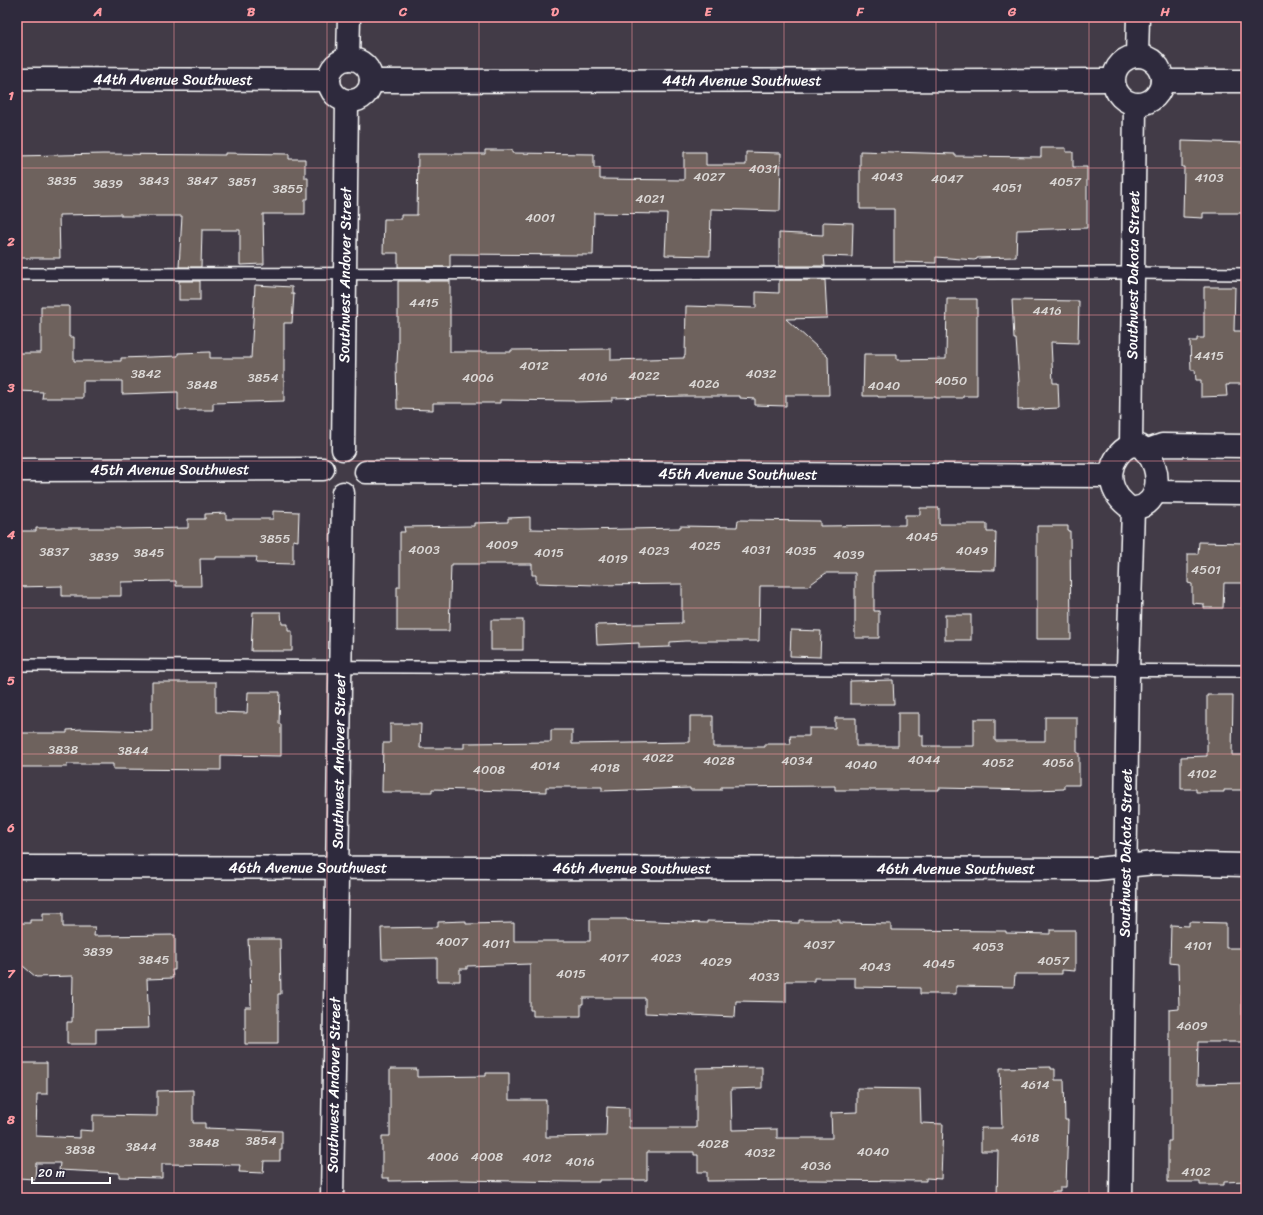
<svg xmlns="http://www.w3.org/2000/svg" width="1263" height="1215" font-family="Sriracha,sans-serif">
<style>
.building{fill:#6e625d;stroke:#fff}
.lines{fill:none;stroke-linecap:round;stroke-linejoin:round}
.service-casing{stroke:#fff;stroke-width:14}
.minor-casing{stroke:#fff;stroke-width:25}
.service{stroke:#2f2a3d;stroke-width:11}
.minor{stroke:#2f2a3d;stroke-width:22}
.grid{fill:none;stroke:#ff9aa2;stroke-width:1;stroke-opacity:0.55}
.labels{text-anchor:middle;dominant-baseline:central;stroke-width:4;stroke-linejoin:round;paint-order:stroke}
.number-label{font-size:13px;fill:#dbd8d6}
.street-label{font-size:15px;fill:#fff;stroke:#2f2a3d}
.neatline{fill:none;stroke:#ff9aa2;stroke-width:1.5}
.grid-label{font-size:13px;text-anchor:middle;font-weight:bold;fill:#ff9aa2}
</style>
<rect width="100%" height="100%" fill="#423b47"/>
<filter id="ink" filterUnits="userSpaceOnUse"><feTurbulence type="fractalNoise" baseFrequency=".025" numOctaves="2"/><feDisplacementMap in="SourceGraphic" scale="8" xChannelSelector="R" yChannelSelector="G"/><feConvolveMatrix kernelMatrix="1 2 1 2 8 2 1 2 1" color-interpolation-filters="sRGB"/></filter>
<g filter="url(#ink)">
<g class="building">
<path d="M1182 141 1246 143V213H1203V218L1183 217 1184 167H1182Z"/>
<path d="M1041 148H1066V152H1073V167H1087V228L1017 230 1016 257 977 258V259L974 260 936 257V263L894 262V209H860V151L955 154V156L1041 157Z"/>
<path d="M485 150H512V153L594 154V168H600V179L684 180V152H706V165H746V152L781 153 780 211 711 209 710 256 665 255 667 214 594 213 593 255 450 254V267H398V253H383L384 219H401V215H417L418 154H485Z"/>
<path d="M225 153 289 154V159H305V178H308V199H305V214H263L264 264 240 265V230H202L201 267H179L182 216H121V214L59 215 60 258H17V156L103 154 225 155Z"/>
<path d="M823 222 853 223 852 257 824 256 825 266H779V233L823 235Z"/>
<path d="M779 280H825L827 318 786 319 828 357 829 395H786V406L755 405V399L740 398V396H684L612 398V401L574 402V401L500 400V403H433V410L397 409 396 363H397L398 344V281H450V352H511V350L611 349V360L684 358V356H685L686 306 756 308V292L779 293Z"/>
<rect x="179" y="281" width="21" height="19"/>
<path d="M255 285 292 287V294H294L292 323H284V401L213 403V410H178V392L122 394V381H83V398H42L43 392 17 391V353H41V306H69V337H74V361H121V358L178 356V353L210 352V358H251Z"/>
<path d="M1204 287H1235L1234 331H1246V384H1229V385H1226L1227 396 1201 397V380H1196L1195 370H1191L1190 341H1197V338H1204Z"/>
<path d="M947 299H977V396H963V398H936V397H878V396H863L864 354H897V360L946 359Z"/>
<path d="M1012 300 1079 301 1078 343 1051 342 1053 383H1058L1059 408 1018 410V382H1019L1016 339H1014Z"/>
<path d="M920 508H939V524H987V532H996L995 570 940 569V570L874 571V611H879V638H855V573H826L808 586H760L759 641H685L670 642V647L639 648V643L597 645 596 625 682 623V584L595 585 536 583V575H532V564H451L449 631H397V587H400V532H405L404 527 474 526V523L508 522V518L530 517V529L579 530 680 528V526L737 527 738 520 820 521V526L905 525V515H920Z"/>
<path d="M273 511 299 512 298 541 293 540V564L256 563 257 557H216V559H200L201 586H176V581L121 582V596H62V586L17 587V531H36V528H121V529L188 528V519H205V514L226 513V519H273Z"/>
<path d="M1037 526H1068V531H1070L1071 639H1037Z"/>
<path d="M1199 542 1246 543V583H1224L1223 608H1204V604L1192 603V584L1188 583V554H1198Z"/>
<path d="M253 612H281L282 624H288V631H292V651H251Z"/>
<rect x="945" y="615" width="26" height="25"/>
<rect x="491" y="620" width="32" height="30"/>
<path d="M791 630 821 631 820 657 790 656Z"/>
<path d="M893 680 894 704H850V681Z"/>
<path d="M152 682H216V712L247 713 248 692H280L279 724H281V756L221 755V770L113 769V764H67V767H17V733H67V730L82 729 152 731Z"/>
<path d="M1207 695H1233L1232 755H1246V790H1224V792H1196V789H1181V757L1207 756Z"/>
<path d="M898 713H919V735H923V746H974V719H995V741H1045V717H1077V753H1079V785H1064V789L1033 790 939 788V790H835V786L721 787V790H690V788L602 791V787H546V792L432 789V792H382L383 743H390V724H421L420 748H464V743L551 742V730H572V744L690 742V716H713V747H765V744H791L790 736H809V728H835V718H856V746H898Z"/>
<path d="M43 913H63V927H95L94 936 175 935V970H172L173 978 147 979 149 1028 96 1029V1044H67V1022H72L73 976 36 977 17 961V923H30V920H43Z"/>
<path d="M590 919H627V920L707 923V921L799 923V920H840V923L891 924V930L1006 931V933L1050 934V930H1075V971L1062 970V974H1015L1014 987 956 986V994H920V988L855 987V978H814V981H786V1002L736 1001 735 1017 645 1013V998H583V1004H581V1016H533V1010H530V964L467 966V969H460V981H437V958L382 959 381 928 438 927V922L466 921V924L514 923V941H590Z"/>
<path d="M1189 922 1226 923V948H1246V995H1242V1042H1198L1197 1084 1246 1083V1181L1224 1182V1185H1200V1182H1168V1141H1171V1040H1169V1010L1179 1009 1178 964 1170 963 1171 925 1189 926Z"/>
<path d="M248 939H280L281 994H278V1044H245V1007H251L250 959H249Z"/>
<path d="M17 1063H47V1094H37L36 1136 80 1138V1130L93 1131V1115L157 1116V1091L193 1090V1123H205V1128L282 1131V1150H280V1161H264L263 1173 239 1172 240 1165 162 1164V1178L119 1177V1173L59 1170 60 1163H36L35 1179 17 1178Z"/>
<path d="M762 1067V1088L731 1089 732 1130 777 1129V1138H832L831 1113 857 1112V1088L920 1089 921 1123 943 1124 941 1179 926 1178V1181L811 1180 707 1181V1172H698V1155H694V1152H647V1180H599V1182H573L458 1180 389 1181V1178H382V1136H390V1069H417V1077L486 1076V1073H509V1100H546V1137L606 1136 607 1107 629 1108V1128H696V1068Z"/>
<path d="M1051 1067V1069H1055V1080H1064L1065 1120H1068L1066 1187H1060V1192H1052V1198H997L998 1151H981V1128H1002L1000 1068Z"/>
</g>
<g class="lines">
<defs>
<g id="service">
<path d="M17 274 1133 273 1246 274"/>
<path d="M17 665 1246 671"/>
</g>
<g id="minor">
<circle cx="1138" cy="80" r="24"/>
<path d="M1137 56 1138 17"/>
<circle cx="350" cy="80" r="21"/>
<path d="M348 59 349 17"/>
<path id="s1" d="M17 79 329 80"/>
<path id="s2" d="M371 81 1113 80"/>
<path d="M1162 81H1246"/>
<path id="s3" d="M1131 445 1135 105"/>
<path d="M1131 445C1133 446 1137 445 1140 446 1142 447 1145 450 1146 452 1162 468 1161 506 1135 508 1131 509 1127 506 1124 503 1105 486 1107 457 1131 445Z"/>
<path id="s4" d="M343 449 347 101"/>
<path d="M1145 451 1162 445 1246 446"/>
<path id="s5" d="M17 470 323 469"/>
<path id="s6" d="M366 472 1110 476"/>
<path d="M1155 492 1246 493"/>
<path id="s7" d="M17 867 1096 869 1155 863 1246 865"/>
<path id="s8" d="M332 1198 343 493"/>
<path id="s9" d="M1121 1198 1128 669 1133 509"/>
</g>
</defs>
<use href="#service" class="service-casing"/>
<use href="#minor" class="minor-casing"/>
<use href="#service" class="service"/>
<use href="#minor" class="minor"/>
</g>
</g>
<path class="grid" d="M174 17V1198M327 17V1198M479 17V1198M632 17V1198M784 17V1198M936 17V1198M1089 17V1198M17 168H1246M17 315H1246M17 461H1246M17 608H1246M17 754H1246M17 900H1246M17 1047H1246"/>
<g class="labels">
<g class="number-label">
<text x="763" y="168">4031</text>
<text x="709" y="176">4027</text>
<text x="887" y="176">4043</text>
<text x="1209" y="177">4103</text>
<text x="947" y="178">4047</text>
<text x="62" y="180">3835</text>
<text x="154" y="180">3843</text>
<text x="202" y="180">3847</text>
<text x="242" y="181">3851</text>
<text x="1065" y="181">4057</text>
<text x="108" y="183">3839</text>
<text x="1007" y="187">4051</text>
<text x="288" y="188">3855</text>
<text x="650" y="198">4021</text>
<text x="540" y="217">4001</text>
<text x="424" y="302">4415</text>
<text x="1047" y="310">4416</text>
<text x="1209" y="355">4415</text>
<text x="534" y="365">4012</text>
<text x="146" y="373">3842</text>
<text x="761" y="373">4032</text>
<text x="644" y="375">4022</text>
<text x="593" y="376">4016</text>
<text x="263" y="377">3854</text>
<text x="478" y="377">4006</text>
<text x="951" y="380">4050</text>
<text x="704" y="383">4026</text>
<text x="202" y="384">3848</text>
<text x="884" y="385">4040</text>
<text x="922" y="536">4045</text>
<text x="275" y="538">3855</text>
<text x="502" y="544">4009</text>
<text x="705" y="545">4025</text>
<text x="424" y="549">4003</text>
<text x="756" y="549">4031</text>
<text x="654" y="550">4023</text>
<text x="801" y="550">4035</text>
<text x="972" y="550">4049</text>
<text x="54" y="551">3837</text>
<text x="149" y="552">3845</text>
<text x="549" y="552">4015</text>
<text x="849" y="554">4039</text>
<text x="104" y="556">3839</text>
<text x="613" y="558">4019</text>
<text x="1206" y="569">4501</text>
<text x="63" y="749">3838</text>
<text x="133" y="750">3844</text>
<text x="658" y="757">4022</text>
<text x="924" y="759">4044</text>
<text x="719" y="760">4028</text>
<text x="797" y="760">4034</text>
<text x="998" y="762">4052</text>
<text x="1058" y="762">4056</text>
<text x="861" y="764">4040</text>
<text x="545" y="765">4014</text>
<text x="605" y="767">4018</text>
<text x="489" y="769">4008</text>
<text x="1202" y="773">4102</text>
<text x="452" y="941">4007</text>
<text x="496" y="943">4011</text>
<text x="819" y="944">4037</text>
<text x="1198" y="945">4101</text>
<text x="988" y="946">4053</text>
<text x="98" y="951">3839</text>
<text x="614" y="957">4017</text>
<text x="666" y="957">4023</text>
<text x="154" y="959">3845</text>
<text x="1053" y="960">4057</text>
<text x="716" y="961">4029</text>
<text x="939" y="963">4045</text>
<text x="875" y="966">4043</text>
<text x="571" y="973">4015</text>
<text x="764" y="976">4033</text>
<text x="1192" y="1025">4609</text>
<text x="1035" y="1084">4614</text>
<text x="1025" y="1137">4618</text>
<text x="261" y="1140">3854</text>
<text x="204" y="1142">3848</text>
<text x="713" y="1143">4028</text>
<text x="141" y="1146">3844</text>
<text x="80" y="1149">3838</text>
<text x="873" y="1151">4040</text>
<text x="760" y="1152">4032</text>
<text x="443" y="1156">4006</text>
<text x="487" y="1156">4008</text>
<text x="537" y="1157">4012</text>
<text x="580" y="1161">4016</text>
<text x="816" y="1165">4036</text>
<text x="1196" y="1171">4102</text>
</g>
<g class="street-label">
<text stroke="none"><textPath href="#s1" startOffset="156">44th Avenue Southwest</textPath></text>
<text stroke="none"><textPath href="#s2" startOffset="371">44th Avenue Southwest</textPath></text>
<text stroke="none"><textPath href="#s4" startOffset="174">Southwest Andover Street</textPath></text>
<text stroke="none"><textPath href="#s3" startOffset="170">Southwest Dakota Street</textPath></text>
<text stroke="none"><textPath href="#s5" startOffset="153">45th Avenue Southwest</textPath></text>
<text stroke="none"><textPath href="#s6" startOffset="372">45th Avenue Southwest</textPath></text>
<text stroke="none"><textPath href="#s8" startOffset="437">Southwest Andover Street</textPath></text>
<text stroke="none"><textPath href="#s9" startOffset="345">Southwest Dakota Street</textPath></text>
<text stroke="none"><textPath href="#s7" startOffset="291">46th Avenue Southwest</textPath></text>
<text stroke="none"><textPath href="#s7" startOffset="615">46th Avenue Southwest</textPath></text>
<text stroke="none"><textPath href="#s7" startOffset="939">46th Avenue Southwest</textPath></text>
<text stroke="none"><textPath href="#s8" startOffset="113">Southwest Andover Street</textPath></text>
</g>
</g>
<rect width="1263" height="1215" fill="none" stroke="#2f2a3d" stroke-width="44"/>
<path d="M32 1177v6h78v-6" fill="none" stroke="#ffffff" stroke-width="2"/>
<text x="38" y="1177" font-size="12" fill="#ffffff" stroke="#2f2a3d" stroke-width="3" paint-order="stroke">20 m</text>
<rect x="22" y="22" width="1219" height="1171" class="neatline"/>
<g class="grid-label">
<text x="98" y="16">A</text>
<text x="251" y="16">B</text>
<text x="403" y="16">C</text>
<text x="555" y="16">D</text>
<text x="708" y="16">E</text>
<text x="860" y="16">F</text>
<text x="1012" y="16">G</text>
<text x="1165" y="16">H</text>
<text x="11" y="100">1</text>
<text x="11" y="246">2</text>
<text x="11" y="392">3</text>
<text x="11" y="539">4</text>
<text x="11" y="685">5</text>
<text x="11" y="832">6</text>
<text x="11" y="978">7</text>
<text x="11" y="1124">8</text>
</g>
</svg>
